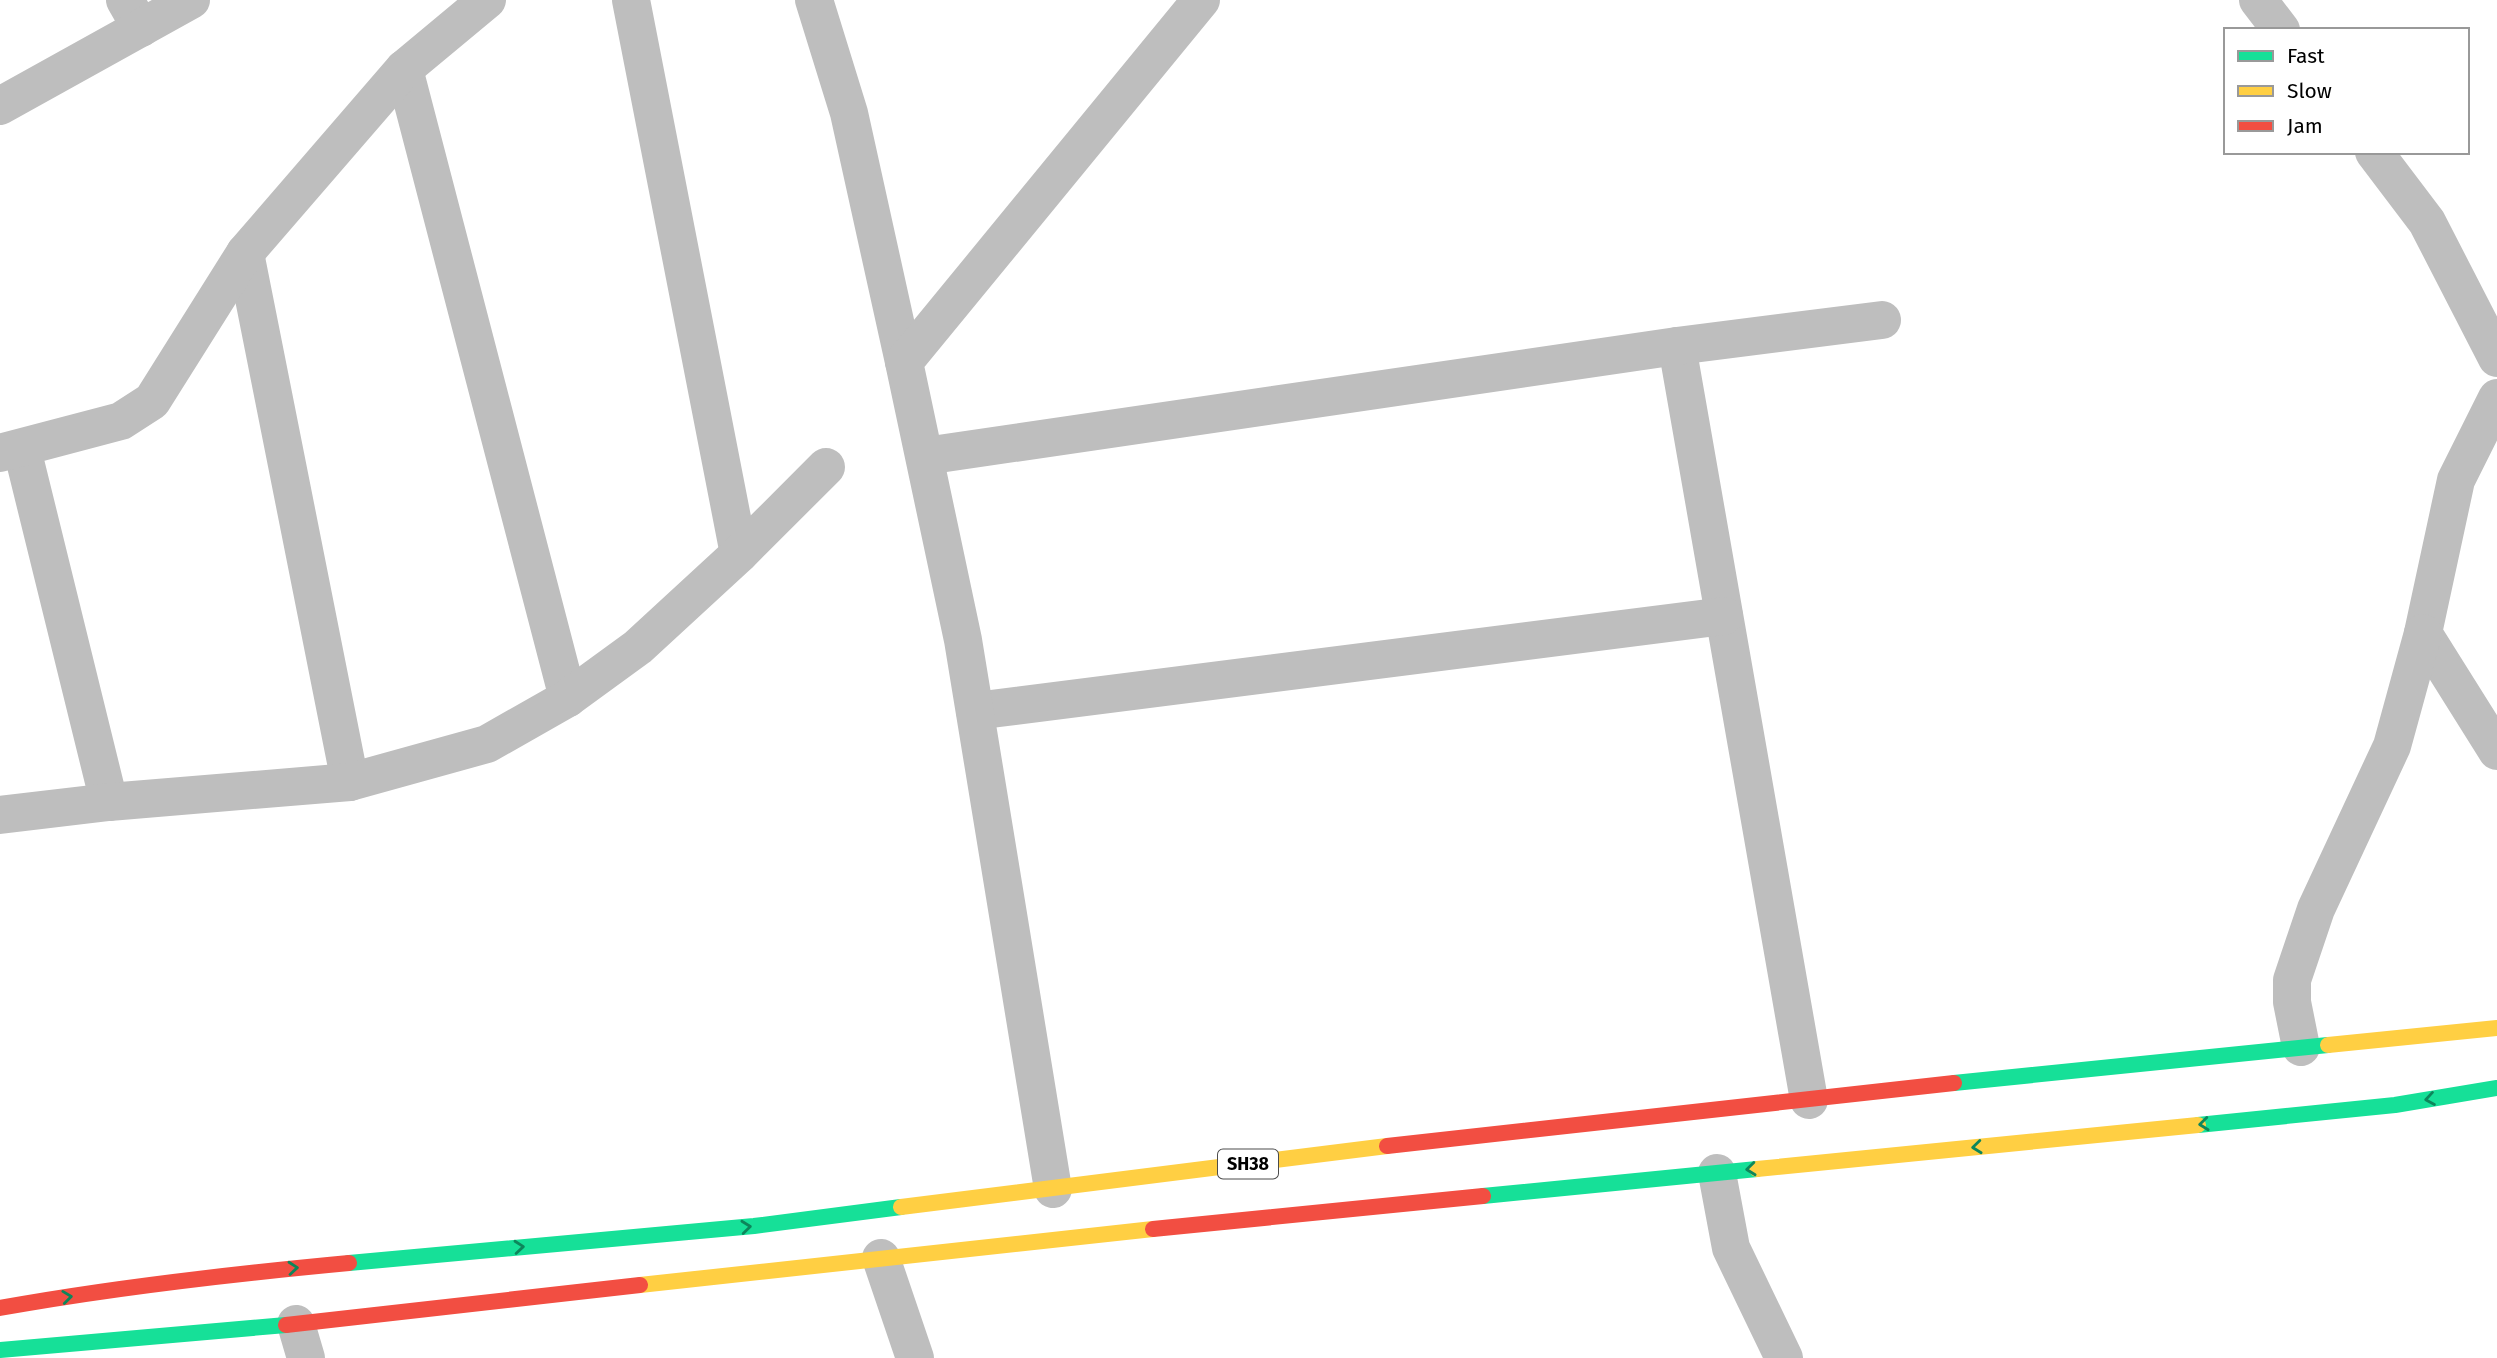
<svg xmlns="http://www.w3.org/2000/svg" width="2497" height="1358" font-family="'Fira Sans',sans-serif">
<style>
.lines{fill:none;stroke-linecap:round;stroke-linejoin:round}
.street{stroke:#bebebe;stroke-width:38}
.fast{stroke:#16e098;stroke-width:16}
.slow{stroke:#ffcf43;stroke-width:16}
.jam{stroke:#f24e42;stroke-width:16}
.oneway{stroke:#0d865b}
.labels{text-anchor:middle;dominant-baseline:central;stroke-width:5;stroke-linejoin:round;paint-order:stroke}
.shield{fill:#fff;stroke:#4c4c4c;stroke-width:2}
.shield-label{font-size:18px;font-weight:bold;fill:#000}
</style>
<rect width="100%" height="100%" fill="#fff"/>
<g class="lines">
<g class="street">
<path d="M125 0 141 28"/>
<path d="M631 0 739 554"/>
<path d="M814 0 849 113 904 362"/>
<path d="M2258 0 2281 30"/>
<path d="M404 69 568 698"/>
<path d="M0 106 191 0"/>
<path d="M2374 152 2427 222 2497 358"/>
<path d="M245 253 350 782"/>
<path d="M1677 346 1809 1100"/>
<path d="M2497 398 2456 480 2423 633 2497 751"/>
<path d="M22 449 109 802"/>
<path d="M0 453 121 421 152 401 245 253 404 69 487 0"/>
<path d="M925 456 1677 346 1882 320"/>
<path d="M975 711 1724 616"/>
<path d="M0 815 109 802 350 782 487 744 568 698 638 647 739 554 826 467"/>
<path d="M2301 1047 2292 1002V980L2316 909 2392 746 2423 633"/>
<path d="M1717 1173 1731 1248 1784 1358"/>
<path d="M1053 1189 963 640 904 362 1201 0"/>
<path d="M881 1258 915 1358"/>
<path d="M296 1324 306 1358"/>
</g>
<g class="fast">
<path d="M1954 1083 2328 1045"/>
<path d="M2198 1125 2395 1105 2497 1088"/>
<path d="M1483 1196 1757 1169"/>
<path d="M349 1263 754 1226 901 1207"/>
<path d="M0 1350 286 1325"/>
</g>
<g class="slow">
<path d="M2328 1045 2497 1028"/>
<path d="M1757 1169 2198 1125"/>
<path d="M901 1207 1387 1146"/>
<path d="M640 1285 1153 1229"/>
</g>
<g class="jam">
<path d="M1387 1146 1954 1083"/>
<path d="M1153 1229 1483 1196"/>
<path d="M0 1308C115 1287 232 1274 349 1263"/>
<path d="M286 1325 640 1285"/>
</g>
</g>
<defs><path id="oneway-chevron" d="M-2-3.5L2.5 0L-2 3.5" fill="none" stroke-width="1.6" stroke-linecap="round" stroke-linejoin="round" transform="scale(1.75)"/></defs>
<g class="oneway">
<use href="#oneway-chevron" transform="translate(2430 1099) rotate(171)"/>
<use href="#oneway-chevron" transform="translate(2204 1124) rotate(174)"/>
<use href="#oneway-chevron" transform="translate(1977 1147) rotate(174)"/>
<use href="#oneway-chevron" transform="translate(1751 1169) rotate(174)"/>
<use href="#oneway-chevron" transform="translate(746 1227) rotate(-6)"/>
<use href="#oneway-chevron" transform="translate(519 1247) rotate(-5)"/>
<use href="#oneway-chevron" transform="translate(293 1268) rotate(-5)"/>
<use href="#oneway-chevron" transform="translate(67 1297) rotate(-7)"/>
</g>
<g class="labels">
<rect class="shield" x="1218" y="1149.5" width="60" height="29" rx="5"/>
<g class="shield-label">
<text x="1248" y="1164">SH38</text>
</g>
</g>
<rect x="2224" y="28" width="245" height="126" fill="#ffffff" stroke="#999999" stroke-width="2"/>
<rect x="2238" y="51" width="35" height="10" fill="#16e098" stroke="#999999" stroke-width="2"/>
<text x="2287" y="63" font-size="21" fill="#000000">Fast</text>
<rect x="2238" y="86" width="35" height="10" fill="#ffcf43" stroke="#999999" stroke-width="2"/>
<text x="2287" y="98" font-size="21" fill="#000000">Slow</text>
<rect x="2238" y="121" width="35" height="10" fill="#f24e42" stroke="#999999" stroke-width="2"/>
<text x="2287" y="133" font-size="21" fill="#000000">Jam</text>
</svg>
